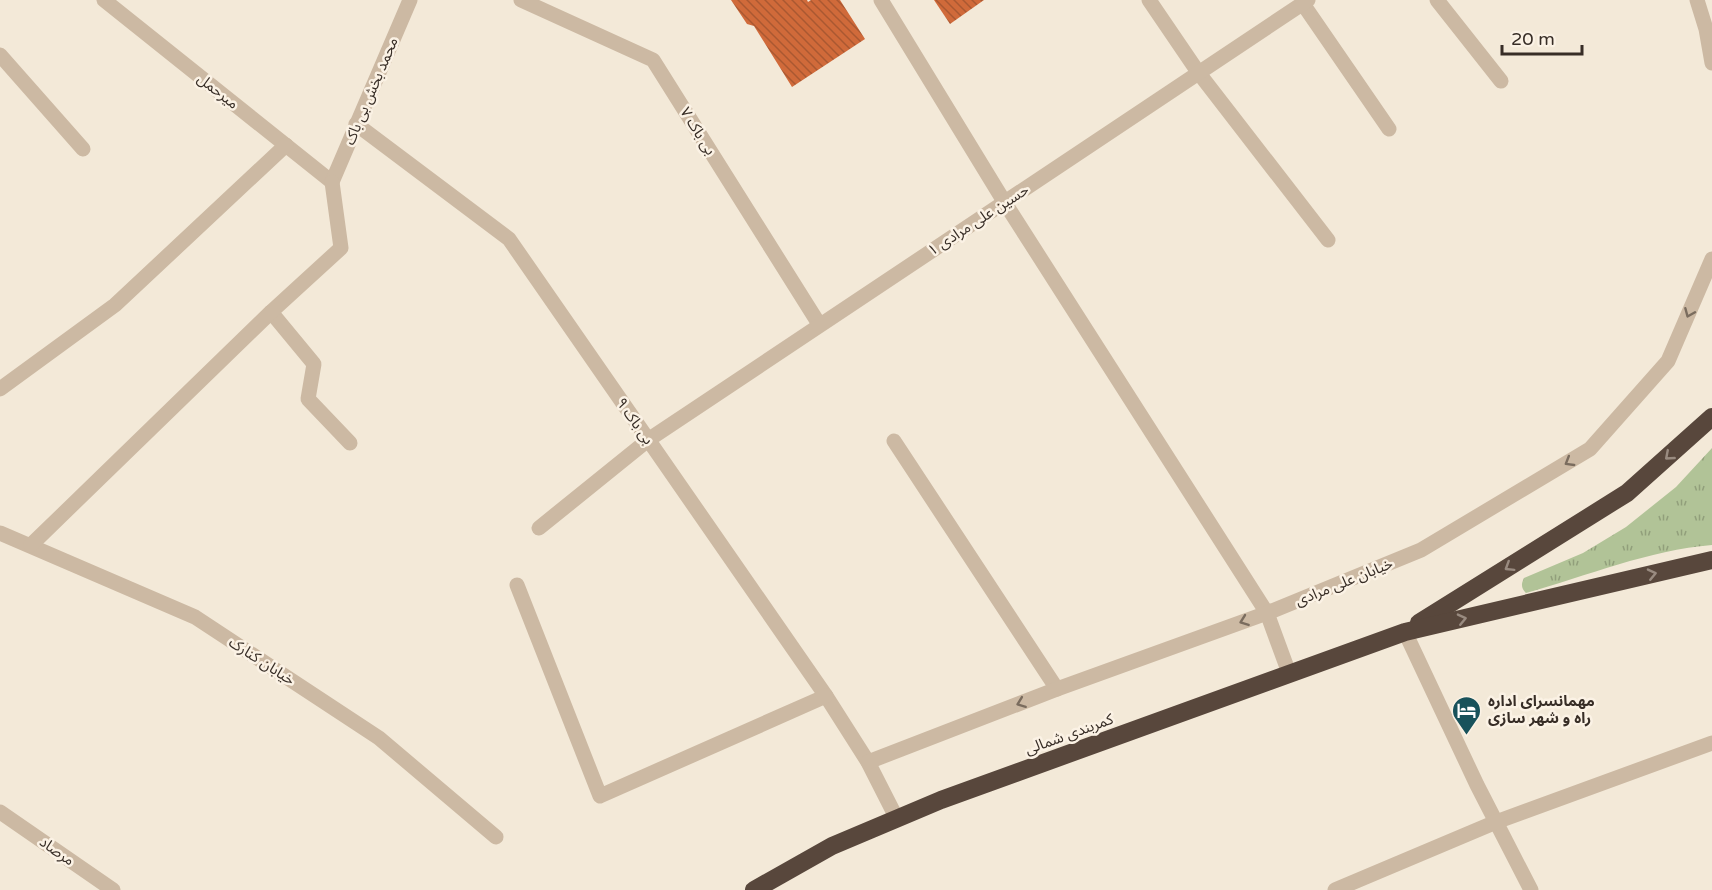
<svg xmlns="http://www.w3.org/2000/svg" width="1712" height="890" font-family="'Varela Round','Noto Sans Arabic',sans-serif">
<style>
.grass{fill:url(#grass-tufts)}
.building{fill:url(#building-back-hatch)}
.lines{fill:none;stroke-linecap:round;stroke-linejoin:round}
.minor{stroke:#ccb9a3;stroke-width:15}
.highway{stroke:#58473c;stroke-width:18}
.oneway{stroke:#7a6c5e}
.oneway2{stroke:#998b80}
.labels{text-anchor:middle;dominant-baseline:central;stroke-width:5;stroke-linejoin:round;paint-order:stroke}
.street-label{font-size:15px;fill:#372d26;stroke:#fbf2e5}
.poi-label{font-size:15px;font-weight:bold;fill:#372d26;stroke:#fbf2e5;text-anchor:start}
</style>
<defs>
<pattern id="grass-tufts" width="24" height="20" patternUnits="userSpaceOnUse" patternTransform="scale(1.5)"><rect width="24" height="20" fill="#b1c397"/><path d="M3 7l-1-3M5 7V3M7 7l1-3M15 17l-1-3M17 17v-4M19 17l1-3" fill="none" stroke="#919f7b"/></pattern>
<pattern id="building-back-hatch" width="6" height="6" patternUnits="userSpaceOnUse" patternTransform="scale(1.5)"><rect width="6" height="6" fill="#d06a3a"/><path d="M-1 5l2 2M0 0l6 6M5-1l2 2" fill="none" stroke="#aa5831"/></pattern>
</defs>
<rect width="100%" height="100%" fill="#f3e9d8"/>
<path class="grass" d="M1712 448V545C1649 550 1587 576 1526 593 1521 588 1521 584 1524 578L1583 553 1626 527 1676 487Z"/>
<g class="building">
<path d="M731 0H807L808 2 811 0H840L865 39 792 87 754 26 747 24Z"/>
<path d="M934 0H984L950 24Z"/>
</g>
<g class="lines">
<g class="minor">
<path d="M104 0 332 182"/>
<path d="M521 0 653 60 819 324"/>
<path d="M881 0 1005 203 1267 613 1289 673"/>
<path d="M1149 0 1198 72 1328 240"/>
<path d="M1437 0 1501 81"/>
<path d="M1697 0 1706 29 1712 63"/>
<path d="M1303 4 1389 129"/>
<path d="M0 55 83 149"/>
<path d="M356 124 509 239 826 696 868 762 897 819"/>
<path d="M332 182 410 0"/>
<path d="M271 312 314 364 308 399 350 443"/>
<path d="M0 389 115 305 286 145"/>
<path d="M894 441 1057 689"/>
<path d="M539 528 648 440 1308 0"/>
<path d="M0 533 195 617 379 738 496 837"/>
<path d="M31 545 271 312 341 248 332 182"/>
<path d="M517 585 600 796 826 696"/>
<path d="M1405 632 1477 785 1531 890"/>
<path d="M868 762 1057 689 1267 613 1421 550 1590 449 1668 361 1712 259"/>
<path d="M0 812 113 890"/>
<path d="M1335 890 1496 822 1712 743"/>
</g>
<g class="highway">
<path d="M1419 623 1627 493 1712 417"/>
<path d="M754 890 832 846 941 800 1405 632 1712 560"/>
</g>
</g>
<defs><path id="oneway-chevron" d="M-2-3.5L2.5 0L-2 3.5" fill="none" stroke-width="1.6" stroke-linecap="round" stroke-linejoin="round" transform="scale(1.5)"/></defs>
<g class="oneway">
<use href="#oneway-chevron" transform="translate(1689 313) rotate(113)"/>
<use href="#oneway-chevron" transform="translate(1569 462) rotate(149)"/>
<use href="#oneway-chevron" transform="translate(1244 621) rotate(160)"/>
<use href="#oneway-chevron" transform="translate(1021 703) rotate(159)"/>
</g>
<g class="oneway2">
<use href="#oneway-chevron" transform="translate(1669 456) rotate(139)"/>
<use href="#oneway-chevron" transform="translate(1509 567) rotate(148)"/>
<use href="#oneway-chevron" transform="translate(1652 574) rotate(-13)"/>
<use href="#oneway-chevron" transform="translate(1462 619) rotate(-13)"/>
</g>
<defs>
<symbol id="hotel-pin" viewBox="-11 -11 22 30"><path d="M0 17L-7.5 6A9.5 9.5 0 1 1 7.5 6Z" fill="#18525b" stroke="#fbf2e5"/><path d="M-6-4.5h1.5V1H6V5H4.5V3h-9V5H-6ZM-4 0a1.8 1.8 0 1 1 3.6 0ZM.5 0V-2.5h3Q6-2.5 6 0Z" fill="#fff"/></symbol>
</defs>
<g fill-rule="evenodd">
<use href="#hotel-pin" x="1450" y="694" width="33" height="45"/>
</g>
<g class="labels">
<g class="street-label">
<text transform="translate(218 91) rotate(38)">میرحمل</text>
<text transform="translate(371 91) rotate(-67)">محمد بخش بی باک</text>
<text transform="translate(698 131) rotate(58)">بی باک ۷</text>
<text transform="translate(978 220) rotate(-33)">حسین علی مرادی ۱</text>
<text transform="translate(635 421) rotate(55)">بی باک ۹</text>
<text transform="translate(1344 582) rotate(-22)">خیابان علی مرادی</text>
<text transform="translate(262 661) rotate(33)">خیابان کنارک</text>
<text transform="translate(1069 734) rotate(-20)">کمربندی شمالی</text>
<text transform="translate(57 851) rotate(35)">مرصاد</text>
</g>
<g class="poi-label">
<text x="1488" y="701">مهمانسراى اداره<tspan x="1488" dy="17">راه و شهر سازى</tspan></text>
</g>
</g>
<path d="M1502 45v9h80v-9" fill="none" stroke="#372d26" stroke-width="3"/>
<text x="1511" y="45" font-size="18" fill="#372d26" stroke="#fbf2e5" stroke-width="4.5" paint-order="stroke">20 m</text>
</svg>
